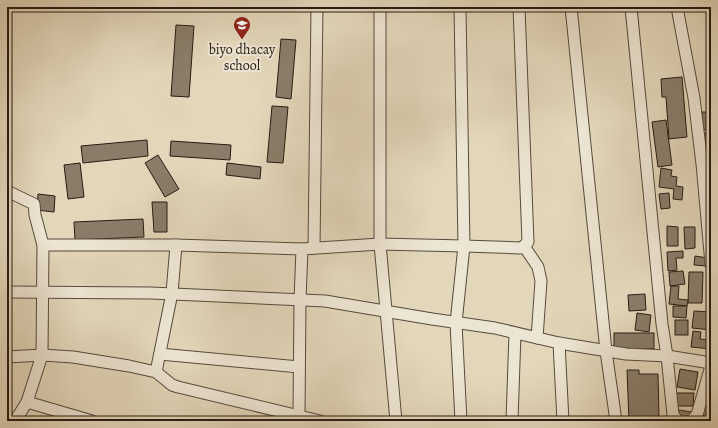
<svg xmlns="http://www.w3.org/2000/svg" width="718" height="428" font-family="Alegreya,serif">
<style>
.building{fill:#897d6a;stroke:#271b12}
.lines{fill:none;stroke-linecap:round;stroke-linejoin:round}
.street-casing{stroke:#564a3c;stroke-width:13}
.street{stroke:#ede5d3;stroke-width:11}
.labels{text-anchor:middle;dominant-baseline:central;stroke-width:4;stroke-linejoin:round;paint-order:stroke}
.poi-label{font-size:14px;fill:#271b12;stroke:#ede5d3}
</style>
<rect width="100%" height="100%" fill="#e3d7bb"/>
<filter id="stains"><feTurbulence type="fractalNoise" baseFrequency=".005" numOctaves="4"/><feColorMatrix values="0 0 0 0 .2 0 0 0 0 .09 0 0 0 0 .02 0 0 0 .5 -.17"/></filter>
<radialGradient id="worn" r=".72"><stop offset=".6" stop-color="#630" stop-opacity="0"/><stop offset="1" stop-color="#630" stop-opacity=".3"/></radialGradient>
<g class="building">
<path d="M176 25 194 26 189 97 171 96Z"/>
<path d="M281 39 296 40 291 99 276 97Z"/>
<path d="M682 77 687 137 669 139 666 97H662L661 79Z"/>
<path d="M272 106 288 107 283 163 267 162Z"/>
<path d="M702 112H711V129L702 130Z"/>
<path d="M666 120 672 165 658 167 652 122Z"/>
<path d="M711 132V171L708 172 703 133Z"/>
<path d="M147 140 148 156 83 163 81 146Z"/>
<path d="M171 141 231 145 230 160 170 156Z"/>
<path d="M158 155 179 189 165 197 145 163Z"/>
<path d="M80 163 84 197 68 199 64 165Z"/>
<path d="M227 163 261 167 260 179 226 175Z"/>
<path d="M661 168 672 170 671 176 677 177 676 186 683 187 682 200 673 199 674 189 659 187Z"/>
<path d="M669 193 670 208 661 209 659 194Z"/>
<path d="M38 194 55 196 54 212 37 210Z"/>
<path d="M152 202H167V232H154Z"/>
<path d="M143 219 144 237 75 240 74 222Z"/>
<path d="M667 226 678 227V246H667Z"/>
<path d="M684 227H695V248L685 249Z"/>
<path d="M683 251V258H676L677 270 668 271 667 252Z"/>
<path d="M695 256 708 258 707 266 694 265Z"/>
<path d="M683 271 685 284 670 286 669 272Z"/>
<path d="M689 272H703L702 303H688Z"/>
<path d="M671 286H679L678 299 688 300 687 306 669 304Z"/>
<path d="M645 294 646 310 629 311 628 295Z"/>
<path d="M673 306H687L686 318 673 317Z"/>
<path d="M694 311 711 312V330L692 328Z"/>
<path d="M637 313 651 315 649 332 635 330Z"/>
<rect x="675" y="320" width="13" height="15"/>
<path d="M693 331 701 332 700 339 711 340V349L691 347Z"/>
<rect x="614" y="333" width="40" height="16"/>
<path d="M680 369 698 372 695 390 677 387Z"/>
<path d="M627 370H639V374H658L659 417 669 416V421H629Z"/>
<path d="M711 377V421L699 419Z"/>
<path d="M674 393H694L693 406H674Z"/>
<path d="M679 410 692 412 691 419 678 416Z"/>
</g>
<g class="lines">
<defs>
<g id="street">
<path d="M380 7V244L396 421"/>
<path d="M460 7 464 246 456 323 461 421"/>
<path d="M571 7 606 351 616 421"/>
<path d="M631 7 662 324 667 356 673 415 677 420 679 421"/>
<path d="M677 7 694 98 702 164 711 264"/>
<path d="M7 191 34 204 35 215 43 245 42 355 27 402 15 421"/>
<path d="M43 245H176L302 249 380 244 464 246 521 248 524 246 528 242 519 7"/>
<path d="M524 246 538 267 541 281 537 338"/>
<path d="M314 248 317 7"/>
<path d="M7 292 151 293 325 301 432 319 495 328 559 343 626 354 667 356 711 363"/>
<path d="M559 343 563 421"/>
<path d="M160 354 299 367"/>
<path d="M7 357 42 355 73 357 129 366 156 372 172 385 178 387 320 421"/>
<path d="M156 372 172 293 176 245"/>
<path d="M27 402 92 421"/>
<path d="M299 415 300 300 302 249"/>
<path d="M512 421 515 333"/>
<path d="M691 421 697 415 711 366"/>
</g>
</defs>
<use href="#street" class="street-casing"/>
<use href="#street" class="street"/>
</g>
<defs>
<symbol id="school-pin" viewBox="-11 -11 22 30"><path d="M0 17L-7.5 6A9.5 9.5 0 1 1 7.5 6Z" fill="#8f2418" stroke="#ede5d3"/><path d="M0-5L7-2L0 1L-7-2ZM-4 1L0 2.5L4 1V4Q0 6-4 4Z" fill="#fff"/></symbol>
</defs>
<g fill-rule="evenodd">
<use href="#school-pin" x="232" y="15" width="20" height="27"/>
</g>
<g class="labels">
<g class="poi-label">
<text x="242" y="49">biyo dhacay<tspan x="242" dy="16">school</tspan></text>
</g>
</g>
<rect width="718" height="428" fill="none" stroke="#e3d7bb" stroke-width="24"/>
<rect x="8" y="8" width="702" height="412" fill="none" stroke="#271b12" stroke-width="2"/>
<rect x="12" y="12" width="694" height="404" fill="none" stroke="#271b12"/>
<rect width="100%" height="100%" filter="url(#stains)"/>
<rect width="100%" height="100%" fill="url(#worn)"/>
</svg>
